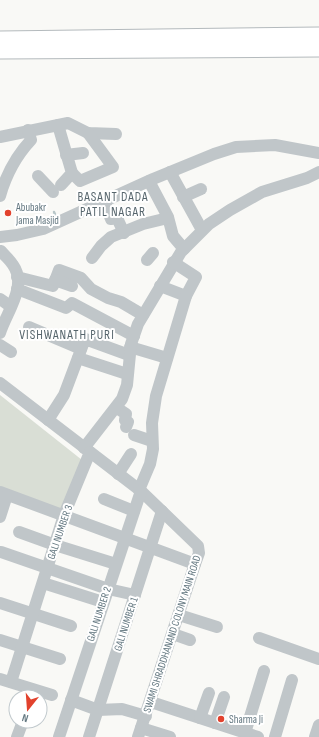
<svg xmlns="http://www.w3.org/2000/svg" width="319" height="737" font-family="'Sofia Sans Condensed',sans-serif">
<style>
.green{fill:#d9ded5}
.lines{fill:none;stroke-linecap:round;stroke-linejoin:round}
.stream{stroke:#b7c6c8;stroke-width:2.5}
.major-casing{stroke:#b4babd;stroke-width:17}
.minor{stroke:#c0c6c9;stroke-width:12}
.major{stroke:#fff;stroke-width:15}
.poi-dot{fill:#e2422d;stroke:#fff;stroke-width:1.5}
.labels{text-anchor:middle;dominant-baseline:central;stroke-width:4;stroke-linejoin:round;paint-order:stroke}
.poi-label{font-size:11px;fill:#647881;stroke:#fff;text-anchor:start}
.street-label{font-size:11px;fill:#647881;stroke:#fff}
.quarter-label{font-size:13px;letter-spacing:1px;fill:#56656c;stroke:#fff}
</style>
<rect width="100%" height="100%" fill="#f9f9f6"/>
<path class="green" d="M0 395 82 460 60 511 0 489Z"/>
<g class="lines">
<path class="stream" d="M54 212 57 219"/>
<defs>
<g id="major">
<path d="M0 39 319 35"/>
<path d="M0 51 319 49"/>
</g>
</defs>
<use href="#major" class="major-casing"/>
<g class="minor">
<path d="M58 125 72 173 61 185"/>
<path d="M0 137 68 123 88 133 116 134"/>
<path d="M66 155 83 153"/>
<path d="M170 172 202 230"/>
<path d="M72 173 80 181 113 167 88 133"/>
<path d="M38 176 53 192"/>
<path d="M149 181 168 217 173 236 184 249"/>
<path d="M0 196C6 175 16 156 31 140L28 130"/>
<path d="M183 197 201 189"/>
<path d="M104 201 111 219 117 218 124 233"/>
<path d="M0 237 17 235 43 229 153 179 214 154 236 147 275 145 319 153"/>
<path d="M92 258 101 246 111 237 143 224 168 218"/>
<path d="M147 260 153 253"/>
<path d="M17 277 53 286 59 270 81 278 91 289 108 298 121 302 143 315"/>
<path d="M55 280 72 286"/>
<path d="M160 286 186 296"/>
<path d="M17 289 66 308 72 303 134 336"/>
<path d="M0 299 10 306"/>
<path d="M29 327 81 349"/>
<path d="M0 333C6 313 28 286 13 265 10 260 5 256 1 251"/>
<path d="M0 345 11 352"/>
<path d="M130 347 167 358"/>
<path d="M78 358 127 374"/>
<path d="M0 383 141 491 198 546 199 553 195 564 138 737"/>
<path d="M117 408 126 414 125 420 128 422 126 427"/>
<path d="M48 420 64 395 85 339 129 355"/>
<path d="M134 435 152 441"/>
<path d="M84 448 122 399 127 385 131 344 138 324 181 252 209 224 230 210 262 192 307 178 319 172"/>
<path d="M118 474 131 454"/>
<path d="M139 490 150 464 153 449 152 423 156 396 186 296 196 277 173 262"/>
<path d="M0 492 195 564"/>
<path d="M104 499 134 511"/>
<path d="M0 517 7 495"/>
<path d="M19 532 55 545 116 564"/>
<path d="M1 552 108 589 135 595"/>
<path d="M43 583 103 602"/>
<path d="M0 603 71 626"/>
<path d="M179 615 217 627"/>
<path d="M173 634 190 640"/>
<path d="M259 638 319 659"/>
<path d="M0 640 60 659"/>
<path d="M0 679 52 695"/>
<path d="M11 682 64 515 90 452"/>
<path d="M71 700 98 710 122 709 146 716"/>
<path d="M151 702 258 737"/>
<path d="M200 718 209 693"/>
<path d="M215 723 224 697"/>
<path d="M141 728 170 737"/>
<path d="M245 733 264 671"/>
<path d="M17 737 23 721"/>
<path d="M59 737 141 491"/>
<path d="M89 737 162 511"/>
<path d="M275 737 292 680"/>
<path d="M315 737 319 725"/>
</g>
<use href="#major" class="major"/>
</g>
<g class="poi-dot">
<circle cx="8" cy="213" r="4"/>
<circle cx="221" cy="719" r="4"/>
</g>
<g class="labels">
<g class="poi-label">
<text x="16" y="207">Abubakr<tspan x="16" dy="13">Jama Masjid</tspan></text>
<text x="229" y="719">Sharma Ji</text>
</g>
<g class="street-label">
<text transform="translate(60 532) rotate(-71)">GALI NUMBER 3</text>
<text transform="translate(99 614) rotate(-72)">GALI NUMBER 2</text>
<text transform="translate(126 624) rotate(-72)">GALI NUMBER 1</text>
<text transform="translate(172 634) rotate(-72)">SWAMI SHRADDHANAND COLONY MAIN ROAD</text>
</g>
<g class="quarter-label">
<text x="113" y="197">BASANT DADA<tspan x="113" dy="15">PATIL NAGAR</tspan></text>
<text x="67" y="335">VISHWANATH PURI</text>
</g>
</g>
<g transform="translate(28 709) rotate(197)"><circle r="19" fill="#ffffff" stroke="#c1c9cd"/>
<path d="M0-3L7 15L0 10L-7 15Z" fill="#e2422d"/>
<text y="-6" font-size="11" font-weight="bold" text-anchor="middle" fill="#647881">N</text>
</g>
</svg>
